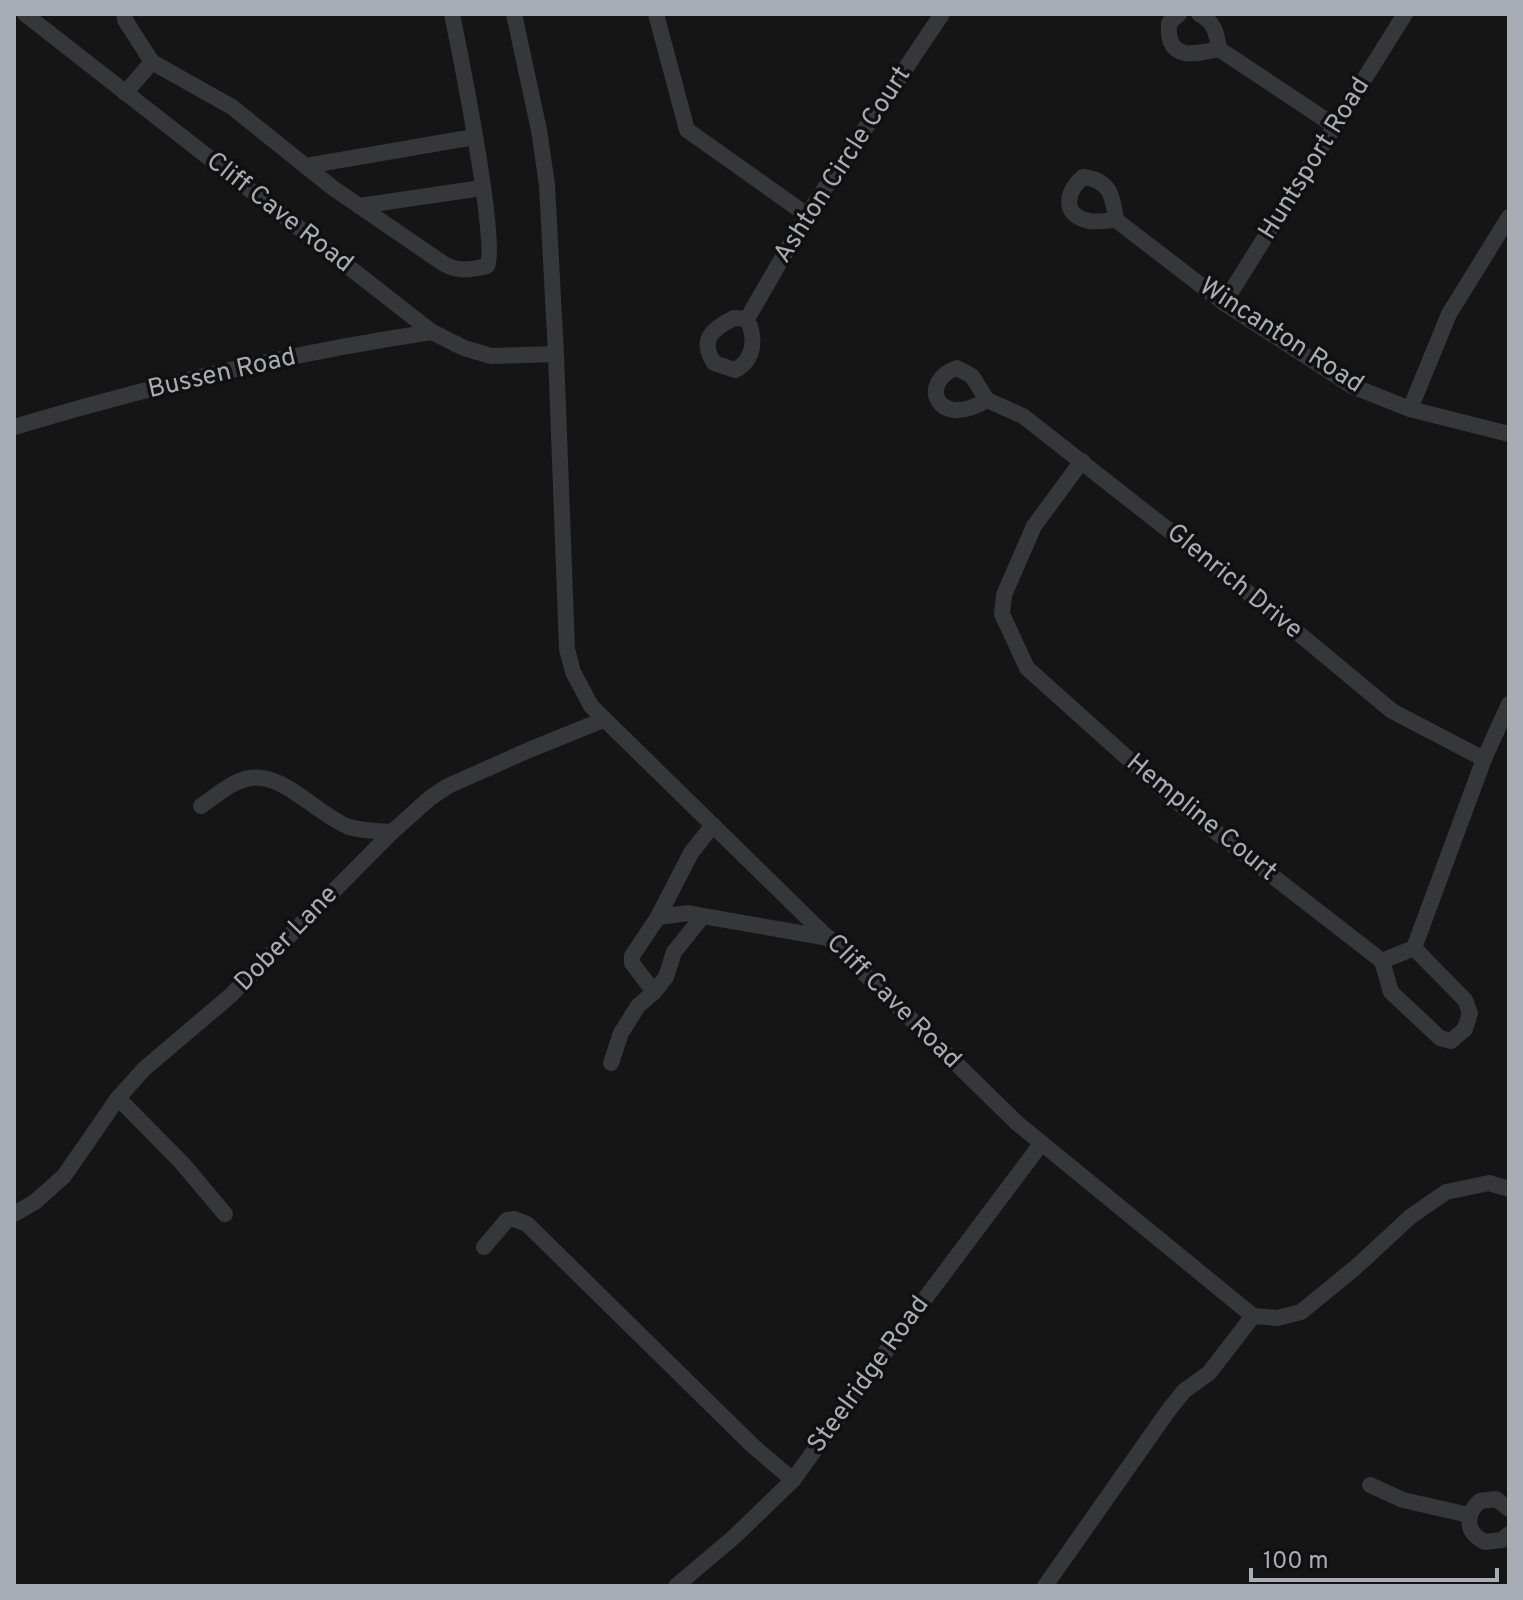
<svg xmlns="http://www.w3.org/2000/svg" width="1523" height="1600" font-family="Overpass,sans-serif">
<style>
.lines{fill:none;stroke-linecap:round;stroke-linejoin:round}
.minor{stroke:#36373b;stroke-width:16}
.labels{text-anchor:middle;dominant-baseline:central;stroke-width:7;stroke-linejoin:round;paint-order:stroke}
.street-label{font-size:26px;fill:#a8acb5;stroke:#101011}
</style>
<rect width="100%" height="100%" fill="#151516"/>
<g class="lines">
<g class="minor">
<path d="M25 14 432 332 464 348 491 356 556 354 567 649 573 672 591 706 1017 1123 1253 1316 1277 1318 1301 1312 1356 1267 1410 1217 1446 1192 1489 1183 1509 1189"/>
<path d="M514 14 539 130 547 185 556 354"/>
<path d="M656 14 687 130 807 215"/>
<path d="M1179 14 1169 23C1166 61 1193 55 1219 49L1335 126"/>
<path d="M1199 14C1214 21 1217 34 1219 49"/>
<path d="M152 62 232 107 333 188 444 264C459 272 470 270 487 266 499 246 459 48 452 14"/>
<path d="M125 93 152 62 125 20V14"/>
<path d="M306 166 474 137"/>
<path d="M359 206 482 188"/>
<path d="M1116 220C1113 196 1110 180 1083 177 1066 192 1061 215 1089 221 1097 223 1107 220 1116 220L1224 303 1352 386 1410 409 1509 434"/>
<path d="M1224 303 1405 14"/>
<path d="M734 318 747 319C756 337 755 360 735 370L714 363C699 339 712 329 734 318Z"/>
<path d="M747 319 807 215 942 14"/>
<path d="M987 400C936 431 918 381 957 368L972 376 987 400 1023 416 1274 613 1392 711 1484 759"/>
<path d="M1410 409 1449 314 1509 217"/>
<path d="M14 427C151 386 291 353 432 332"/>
<path d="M1082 461 1034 526 1004 595 1002 614 1027 668 1172 798 1382 961 1391 992 1440 1038 1451 1041 1465 1029 1470 1013 1465 1000 1414 948"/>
<path d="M201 806C216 796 232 781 250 778 283 772 319 816 349 827 362 831 378 831 392 832"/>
<path d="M658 917 689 913 703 916"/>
<path d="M1382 961 1414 948 1484 759 1509 704"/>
<path d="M654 992 632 963V956L658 917 691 853 713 825"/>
<path d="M611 1063 621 1033 638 1006 654 992 666 977 674 952 703 916 829 938"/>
<path d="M118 1098 182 1163 225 1214"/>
<path d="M14 1214 35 1202 64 1176 118 1098 144 1069 230 996 392 832 430 798 448 786 529 750 603 720"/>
<path d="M484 1247 507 1220 514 1219 527 1224 753 1446 793 1480"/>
<path d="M1370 1485 1403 1500 1469 1515"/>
<path d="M1509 1509 1496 1499 1480 1501C1464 1515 1466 1533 1485 1542L1502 1540 1509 1534"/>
<path d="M676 1586 734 1537 793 1480 900 1332 1041 1144"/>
<path d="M1045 1586 1168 1411 1184 1391 1209 1373 1253 1316"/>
</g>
</g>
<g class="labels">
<g class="street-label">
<text transform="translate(1315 159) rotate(-58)">Huntsport Road</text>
<text transform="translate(843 165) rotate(-57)">Ashton Circle Court</text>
<text transform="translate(279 213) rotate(38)">Cliff Cave Road</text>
<text transform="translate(1281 336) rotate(33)">Wincanton Road</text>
<text transform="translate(222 374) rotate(-13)">Bussen Road</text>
<text transform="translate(1234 582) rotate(39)">Glenrich Drive</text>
<text transform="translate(1201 818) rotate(39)">Hempline Court</text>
<text transform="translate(287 939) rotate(-46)">Dober Lane</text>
<text transform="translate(893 1002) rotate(45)">Cliff Cave Road</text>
<text transform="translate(869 1375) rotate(-54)">Steelridge Road</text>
</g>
</g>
<rect width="1523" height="1600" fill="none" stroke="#a8acb5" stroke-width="32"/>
<path d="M1251 1568v12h246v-12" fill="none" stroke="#a8acb5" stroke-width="4"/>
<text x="1263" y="1568" font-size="24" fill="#a8acb5" stroke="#101011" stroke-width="6" paint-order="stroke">100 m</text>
</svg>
